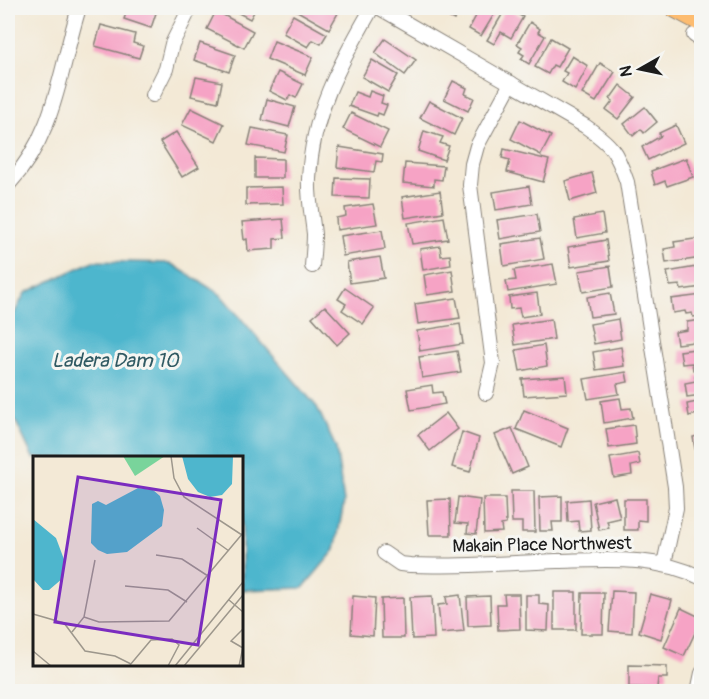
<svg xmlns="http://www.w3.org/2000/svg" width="709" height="699" font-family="Pangolin,sans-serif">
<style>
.water{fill:#4eb6cd;stroke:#356974;stroke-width:1.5}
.building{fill:#f6a3c5}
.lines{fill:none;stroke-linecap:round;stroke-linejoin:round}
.minor-casing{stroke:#888279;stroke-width:16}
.major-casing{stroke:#888279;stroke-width:20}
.minor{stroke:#fff;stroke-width:14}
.major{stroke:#fdbc70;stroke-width:18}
.labels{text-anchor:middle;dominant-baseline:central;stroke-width:6;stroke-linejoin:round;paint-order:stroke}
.street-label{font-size:18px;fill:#1c1c1c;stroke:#f6f6f2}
.water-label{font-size:20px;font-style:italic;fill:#305a63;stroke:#f6f6f2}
.inset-road{fill:none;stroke:#9d978c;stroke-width:1.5}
.view{fill:#7b2cbf;fill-opacity:0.15;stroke:#7b2cbf;stroke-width:3}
.inset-edge{fill:none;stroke:#1c1c1c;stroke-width:3}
</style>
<rect width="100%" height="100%" fill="#f6f6f2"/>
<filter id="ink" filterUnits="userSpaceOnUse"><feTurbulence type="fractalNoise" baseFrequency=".0167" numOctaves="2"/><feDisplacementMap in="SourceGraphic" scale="12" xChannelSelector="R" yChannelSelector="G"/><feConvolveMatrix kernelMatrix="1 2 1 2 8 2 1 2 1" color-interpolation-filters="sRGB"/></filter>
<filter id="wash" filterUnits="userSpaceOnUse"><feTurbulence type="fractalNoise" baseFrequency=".008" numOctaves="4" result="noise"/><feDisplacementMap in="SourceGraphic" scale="24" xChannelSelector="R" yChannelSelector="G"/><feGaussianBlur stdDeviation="1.35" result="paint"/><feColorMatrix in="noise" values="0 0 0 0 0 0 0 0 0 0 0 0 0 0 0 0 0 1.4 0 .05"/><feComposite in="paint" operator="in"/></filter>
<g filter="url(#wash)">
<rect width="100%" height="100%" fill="#f3e9d6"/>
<path class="water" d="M93 261 170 263 220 294 317 407 336 448 344 502 335 550 303 588 242 590V458H34V460L8 405V325L25 293Z"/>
<g id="blocks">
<g class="building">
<path d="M128 8H150L157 10 151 28 124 19Z"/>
<path d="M229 8H256L250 19Z"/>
<path d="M292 8H328L338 13 329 29Z"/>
<path d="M446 8H469L466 14 459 11 454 20 442 14Z"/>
<path d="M476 8H498L481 36 469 29 477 14 474 12Z"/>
<path d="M506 8 523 17 511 38 501 32 494 44 487 40Z"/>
<path d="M216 11 253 31 244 48 207 29Z"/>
<path d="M293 15 327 34 321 44 313 40 308 47 283 33Z"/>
<path d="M530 22 540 29 538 32 545 36 529 64 521 59 524 55 519 52 522 47 517 44Z"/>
<path d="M101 25 135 34 133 43 143 46 139 58 95 46Z"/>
<path d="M551 38 568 48 557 67 553 65 548 74 535 67Z"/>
<path d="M385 39 416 60 405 75 375 53Z"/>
<path d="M274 41 313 57 305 75 267 59Z"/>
<path d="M200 43 235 55 229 72 194 60Z"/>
<path d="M572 56 588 66 575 90 562 82 567 73 563 71Z"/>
<path d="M372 60 398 75 388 92 362 77Z"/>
<path d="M600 63 615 72 596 102 582 94Z"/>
<path d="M278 72 303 84 296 98 290 95 287 100 269 91Z"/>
<path d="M196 77 222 82 218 102 191 96Z"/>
<path d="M453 81 467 88 465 94 474 98 468 111 444 99Z"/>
<path d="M620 85 635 97 618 119 606 110 613 101 610 99Z"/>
<path d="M370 91 383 96 381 103 387 105 383 115 378 113 377 116 349 106 355 92 368 97Z"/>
<path d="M267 99 295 107 289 127 262 120Z"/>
<path d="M429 101 462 118 454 135 420 118Z"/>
<path d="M645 107 657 122 644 133 641 129 633 136 624 124Z"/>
<path d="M191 108 224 124 216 141 182 125Z"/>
<path d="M351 113 388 131 380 147 343 129Z"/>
<path d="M520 120 551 136 541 155 511 139Z"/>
<path d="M676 125 684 143 648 160 642 147 661 136 659 133Z"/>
<path d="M252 128 288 135 284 152 248 145Z"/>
<path d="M424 131 443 137 440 143 449 146 444 160 418 151Z"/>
<path d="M176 132 199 167 182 177 160 142Z"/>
<path d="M339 147 383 154 382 162 376 161 374 172 337 167Z"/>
<path d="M504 149 549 160 543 182 507 172 510 160 502 158Z"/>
<path d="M255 158 283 159V178H255Z"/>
<path d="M686 158 693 177 667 186 665 181 655 185 651 171Z"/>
<path d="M405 163 444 166 442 180 434 179V186L403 183Z"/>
<path d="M592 173 597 193 570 201 565 181Z"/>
<path d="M336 178 370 179 369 198 335 197Z"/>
<path d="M529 186 532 204 496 210 493 192Z"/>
<path d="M282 187 283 204 246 205V188Z"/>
<path d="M440 191 443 212 405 218 402 197Z"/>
<path d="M373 204 377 224 337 230 336 218 346 216 345 208Z"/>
<path d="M537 214 540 232 500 239 497 220Z"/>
<path d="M602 214 605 233 577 238 574 219Z"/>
<path d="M444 217 448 239 412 244 408 223Z"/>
<path d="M283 219 285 238 274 239V249L248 251 247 239 244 240 242 222Z"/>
<path d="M382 230 385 249 343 256 340 236Z"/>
<path d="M540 238 544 259 504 266 501 244Z"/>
<path d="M701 238 702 258 666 263 664 249 675 247 674 242Z"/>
<path d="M606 240 609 261 571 267 568 247Z"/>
<path d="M440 246 441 256 450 255 451 265 423 270 420 249Z"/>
<path d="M380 257 384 278 350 283 347 262Z"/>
<path d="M553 264 557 284 508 292 506 281 516 280 514 270Z"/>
<path d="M610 266 613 287 583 292 579 271Z"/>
<path d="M702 266V287L681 290 680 285 670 286 667 272Z"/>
<path d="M452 270 455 291 427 295 424 275Z"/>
<path d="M345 288 374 308 363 324 342 310 346 304 338 299Z"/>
<path d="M537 293 540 314 521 317 519 308 510 309 509 297Z"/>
<path d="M610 293 614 314 590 317 587 297Z"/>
<path d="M702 295V316L693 317 692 313 686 314 685 311 673 313 671 299Z"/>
<path d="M456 298 460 318 418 324 415 304Z"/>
<path d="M325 306 350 333 337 345 312 317Z"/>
<path d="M551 319 554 339 515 345 512 325Z"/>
<path d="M618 319 621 339 594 344 590 324Z"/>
<path d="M702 320V341L677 344 675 332 687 330V322Z"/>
<path d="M460 324 463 344 420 351 417 331Z"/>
<path d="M544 345 547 366 520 371 516 350Z"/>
<path d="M621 347 624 366 596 370 593 352Z"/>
<path d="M702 348V369L693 370 692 363 682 364 680 351Z"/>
<path d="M457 351 461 372 422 378 419 357Z"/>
<path d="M626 372 628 382 617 384 619 394 588 399 584 379Z"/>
<path d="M702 375V395L687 397 685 383 696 381 695 376Z"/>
<path d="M565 376 567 393 524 396 522 379Z"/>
<path d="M432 385 433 393 442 392 445 404 411 410 407 389Z"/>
<path d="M620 398 622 409 631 408 633 418 604 423 601 401Z"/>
<path d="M702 401V413L689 416 687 404Z"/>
<path d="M524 410 568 428 561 447 516 429Z"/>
<path d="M446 413 458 429 430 451 418 435Z"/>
<path d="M634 425 636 444 609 448 606 429Z"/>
<path d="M512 428 528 467 512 474 495 435Z"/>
<path d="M462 432 479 438 470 472 452 467Z"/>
<path d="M702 435V448L695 449 693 437Z"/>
<path d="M638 453 640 464 631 466 632 475 614 478 610 458Z"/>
<path d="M511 491H534L535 532H522V522H512Z"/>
<path d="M562 496V522H552L553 531H540L539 497Z"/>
<path d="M458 497 480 500 476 534 467 533 468 524 455 523Z"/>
<path d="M615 497 620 518 607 521 609 528 599 530 593 502Z"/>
<path d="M483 498H505L506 524 501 525 502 532 484 533Z"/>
<path d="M450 499 451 535H429L427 500Z"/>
<path d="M589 499 591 530 579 531 578 521 568 522 567 501Z"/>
<path d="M624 499H646V521L638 520V530H624Z"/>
<path d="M612 591 634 592 632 633 609 631Z"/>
<rect x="554" y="592" width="22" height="38"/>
<path d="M582 593H604L603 634H581Z"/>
<path d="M504 594H519L520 629 498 630 497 604H505Z"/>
<path d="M650 594 672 600 661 639 639 632Z"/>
<path d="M460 595 464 631 441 633 438 605 447 604 446 597Z"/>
<path d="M526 595H539V604L549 605 548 631 526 630Z"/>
<path d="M353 596 375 598 373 636 351 634Z"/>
<path d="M432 596 434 638 412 639 410 597Z"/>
<path d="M490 596 491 625 468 626 467 597Z"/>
<path d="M403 598 404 638H382L381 599Z"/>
<path d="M681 608 702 618 684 656 664 647Z"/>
<path d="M629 665 667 666V678H658L657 688 629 687Z"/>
</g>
</g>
</g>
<g filter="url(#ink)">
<use href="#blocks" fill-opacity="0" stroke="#888279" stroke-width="1.5"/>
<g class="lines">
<defs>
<g id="minor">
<path d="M380 8 585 126C612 145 616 150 627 182L675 487 676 508 664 564"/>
<path d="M694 35 702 41"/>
<path d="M153 95 166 69 172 44 190 8"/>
<path d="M8 185C57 132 59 71 79 8"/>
<path d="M312 266C313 255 314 244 314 234 312 215 308 197 309 179 312 112 340 64 372 8"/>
<path d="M486 393 493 363 470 185 472 164 477 146 511 83"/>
<path d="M384 553 400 564 410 565C458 567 508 563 557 561 605 560 657 555 702 578"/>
<path d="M698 692 702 673"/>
</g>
<path id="major" d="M674 8 702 23"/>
</defs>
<use href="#minor" class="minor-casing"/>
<use href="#major" class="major-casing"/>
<use href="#minor" class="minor"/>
<use href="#major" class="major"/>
</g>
</g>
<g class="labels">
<g class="street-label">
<text transform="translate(542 545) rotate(-1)">Makain Place Northwest</text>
</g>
<g class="water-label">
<text x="115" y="360">Ladera Dam 10</text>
</g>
</g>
<g transform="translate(33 456)">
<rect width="210" height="210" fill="#f3e9d6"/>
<path d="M90 0H132L102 20Z" fill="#79d49b"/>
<path d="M149 0H200L199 28 189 39 177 41 165 36 155 23ZM105 32 120 34 127 40 131 54 129 70 94 96 74 98 65 94 58 87 59 48 65 45 73 49ZM0 63 23 82 32 106 30 122 16 134H10L0 123Z" fill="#4eb6cd"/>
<path class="inset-road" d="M138 0 141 22 151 41 209 79M164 72 196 95M123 99 149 103 175 120M92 130 135 134 154 146M196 144 210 156M0 158 31 167 52 195 82 200 98 208M51 161 66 166 136 165 210 77M39 176 51 161 62 104M210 192 198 185 210 173M0 195 18 210M97 209 118 184 139 183 146 189 135 210M142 210 210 126M151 210 210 139M206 210 210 191"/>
<path class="view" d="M45 21 188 44 165 189 22 166Z"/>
<rect width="210" height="210" class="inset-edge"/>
</g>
<rect width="709" height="699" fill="none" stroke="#f6f6f2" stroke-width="30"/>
<g transform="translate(640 69) rotate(261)" stroke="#f6f6f2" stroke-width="4.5" paint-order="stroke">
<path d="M0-4.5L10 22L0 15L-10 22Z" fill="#1c1c1c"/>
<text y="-9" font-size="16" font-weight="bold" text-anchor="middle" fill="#1c1c1c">N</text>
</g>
</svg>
